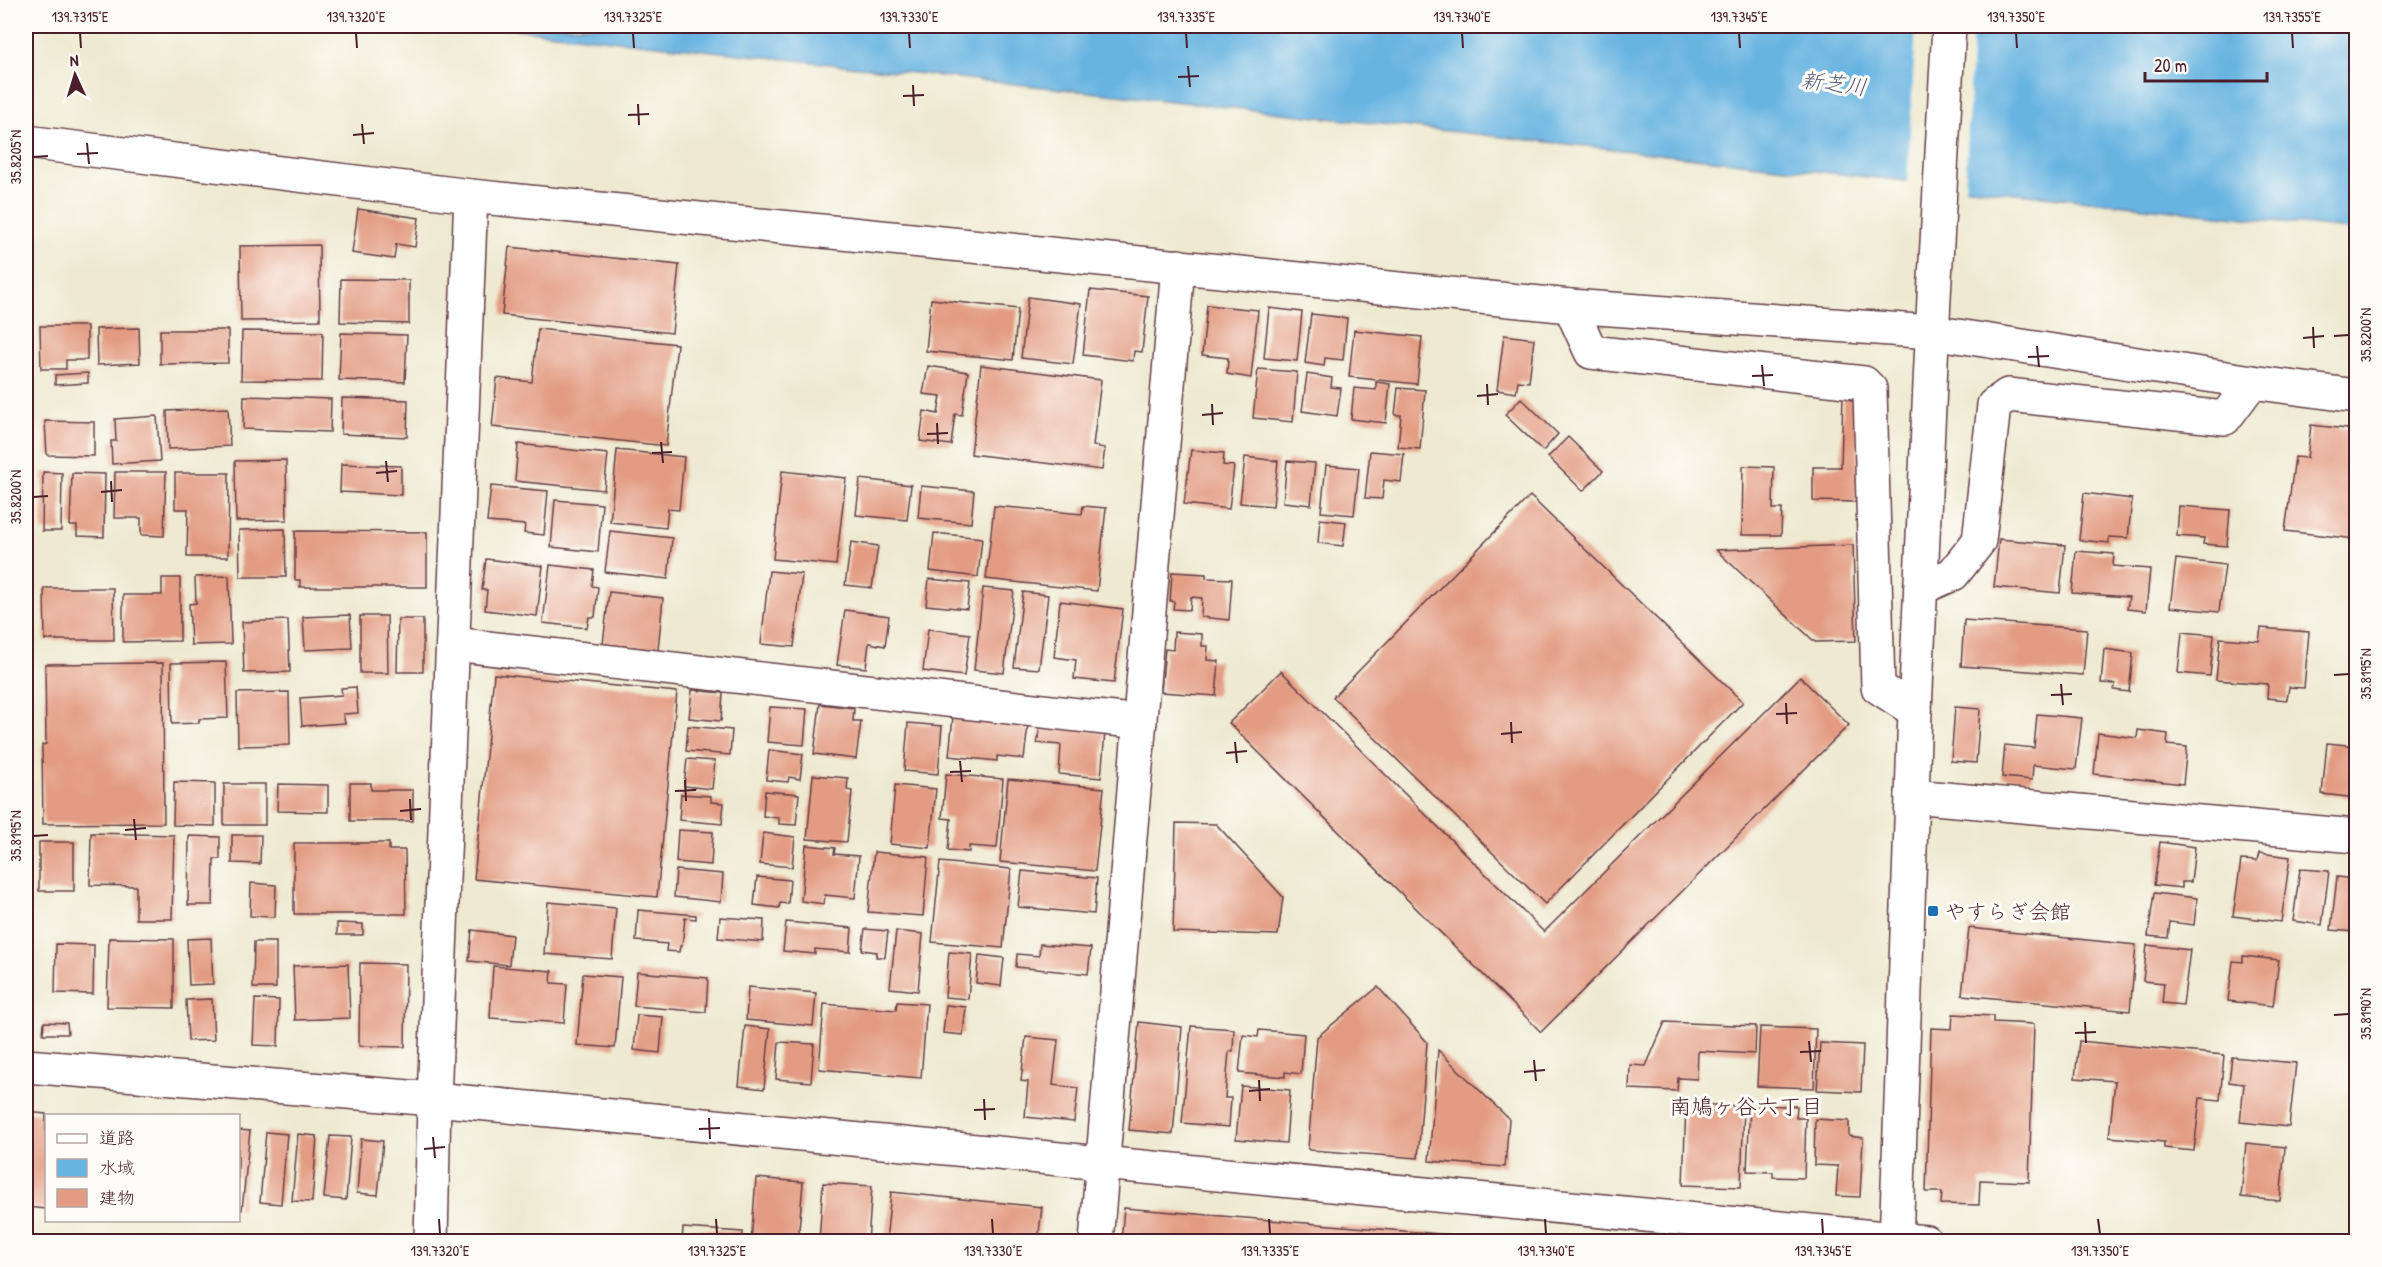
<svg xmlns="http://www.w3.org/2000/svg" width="2382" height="1267" font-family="'Patrick Hand','Klee One',sans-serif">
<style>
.water{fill:#67b4e1;stroke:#586a86;stroke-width:1.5}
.pier{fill:#eee9d0}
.building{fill:#e39c83}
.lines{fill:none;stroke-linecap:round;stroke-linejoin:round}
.street-casing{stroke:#633d44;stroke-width:36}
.secondary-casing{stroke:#633d44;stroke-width:36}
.street{stroke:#fff;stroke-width:33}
.secondary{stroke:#fff;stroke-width:33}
.ticks{fill:none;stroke:#4a1f2b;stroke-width:2}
.poi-dot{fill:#1f6fb2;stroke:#fdfcf7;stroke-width:2}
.labels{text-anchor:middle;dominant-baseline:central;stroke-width:6;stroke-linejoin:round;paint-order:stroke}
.poi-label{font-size:21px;fill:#4a1f2b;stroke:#fdfcf7;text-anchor:start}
.water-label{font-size:22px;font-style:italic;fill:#565b74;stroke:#fdfcf7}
.neighbourhood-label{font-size:22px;fill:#4a1f2b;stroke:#fdfcf7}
.neatline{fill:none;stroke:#4a1f2b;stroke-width:2}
.ticks-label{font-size:15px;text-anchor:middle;fill:#4a1f2b}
</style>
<rect width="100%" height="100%" fill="#fdfcf7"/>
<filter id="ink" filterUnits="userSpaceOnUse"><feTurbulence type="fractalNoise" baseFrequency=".0167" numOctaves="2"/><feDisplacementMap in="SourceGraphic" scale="12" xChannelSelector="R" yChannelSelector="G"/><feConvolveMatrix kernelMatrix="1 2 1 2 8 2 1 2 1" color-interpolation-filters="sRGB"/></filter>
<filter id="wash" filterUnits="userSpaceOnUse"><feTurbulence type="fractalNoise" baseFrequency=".008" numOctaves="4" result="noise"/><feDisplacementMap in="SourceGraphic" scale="24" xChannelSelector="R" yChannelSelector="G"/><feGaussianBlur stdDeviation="1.35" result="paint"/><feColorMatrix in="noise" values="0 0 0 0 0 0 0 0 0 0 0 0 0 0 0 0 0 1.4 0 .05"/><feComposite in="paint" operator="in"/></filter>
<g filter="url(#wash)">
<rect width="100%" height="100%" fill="#eee9d0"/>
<path class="water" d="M482 26H2356V230Z"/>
<path class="pier" d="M1916 26H1973L1965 190 1907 184Z"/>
<g id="blocks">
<g class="building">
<path d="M358 209 419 218 415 247 396 244 394 259 352 253Z"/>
<path d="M319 245 320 320 241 321 240 246Z"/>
<path d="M509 247 679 265 672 333 502 315Z"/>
<path d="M341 279 409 280V324L340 322Z"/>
<path d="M1090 290 1148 296 1142 352 1134 351 1133 361 1083 355Z"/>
<path d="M1028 297 1081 304 1073 364 1021 358Z"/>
<path d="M931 299 1018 309 1013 360 926 351Z"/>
<path d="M1207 305 1258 310 1251 378 1227 374 1228 358 1202 355Z"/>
<path d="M1269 308 1302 312 1297 361 1264 358Z"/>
<path d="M1311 314 1347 318 1343 360 1325 358 1324 366 1305 363Z"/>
<path d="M40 326H87V360H66V369H41Z"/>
<path d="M139 328 140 363 97 365 96 329Z"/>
<path d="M538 329 677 344 666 446 492 427 497 378 532 382Z"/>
<path d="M160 330H228V363L160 364Z"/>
<path d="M1354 330 1422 337 1417 384 1349 377Z"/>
<path d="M242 331 323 332 322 381 241 380Z"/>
<path d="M341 333 407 335 405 382 339 380Z"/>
<path d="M1504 335 1534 339 1529 382 1518 381 1516 393 1497 390Z"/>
<path d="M981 365 1101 380 1093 446 1105 448 1102 470 971 454Z"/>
<path d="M928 366 968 372 962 415 955 414 951 445 920 441 924 411 938 414 941 396 923 394Z"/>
<path d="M1258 369 1297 372 1293 422 1253 418Z"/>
<path d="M88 373V383L55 385V375Z"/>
<path d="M1307 374 1332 378 1331 387 1341 388 1337 416 1302 411Z"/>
<path d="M1376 382 1390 384 1386 423 1351 419 1354 388 1376 390Z"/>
<path d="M1398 388 1425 390 1420 449 1398 447 1401 415H1395Z"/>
<path d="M1843 394 1858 406 1857 502 1813 501V467H1841Z"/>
<path d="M244 396 331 399 330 432 243 429Z"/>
<path d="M342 398 408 400 407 437 341 434Z"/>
<path d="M1521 398 1558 434 1543 451 1505 415Z"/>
<path d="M228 408 230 446 168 449 167 411Z"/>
<path d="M157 416 160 461 112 464 111 441H116L115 419Z"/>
<path d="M45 421 94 422V456L47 455Z"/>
<path d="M2311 425 2356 430V539L2285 531 2295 457 2307 458Z"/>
<path d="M1568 437 1603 471 1583 491 1548 457Z"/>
<path d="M518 444 608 454 604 490 515 481Z"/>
<path d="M617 450 684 457 679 510 668 509 666 528 610 522Z"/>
<path d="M1191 450 1224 453 1223 465 1234 466 1229 509 1184 504Z"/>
<path d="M1370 451 1404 454 1401 482 1384 480 1382 499 1365 498Z"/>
<path d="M1245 457 1278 461 1273 506 1240 503Z"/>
<path d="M286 460 287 520 236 521 235 461Z"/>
<path d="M1287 461 1315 463 1311 505 1283 502Z"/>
<path d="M341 464 401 466V495L340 492Z"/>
<path d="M1326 465 1359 468 1354 515 1321 512Z"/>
<path d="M1743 466 1774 467 1773 509H1782L1781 535H1742Z"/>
<path d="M782 471 846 478 836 565 773 559Z"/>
<path d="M43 472 62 473 61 531H42Z"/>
<path d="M115 472H166L164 536 141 535V518H114Z"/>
<path d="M72 473 105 474 104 537 77 536V526H70Z"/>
<path d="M175 473H229L228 557H187L188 509H175Z"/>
<path d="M860 479 911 485 907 520 856 515Z"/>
<path d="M491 486 548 491 544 535 524 533 525 525 487 522Z"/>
<path d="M921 486 974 491 971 523 918 518Z"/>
<path d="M2084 493 2132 499 2128 538 2109 537V543L2079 540Z"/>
<path d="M1530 496 1743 702 1545 904 1333 697Z"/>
<path d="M555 500 602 504 598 552 551 547Z"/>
<path d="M994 506 1082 514 1083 506 1106 508 1097 591 986 579Z"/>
<path d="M2179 506 2230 510 2227 546 2203 544 2204 538 2177 536Z"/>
<path d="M1320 519 1346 522 1343 546 1318 543Z"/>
<path d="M285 529 286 577H240L239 530Z"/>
<path d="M295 531 427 532V587H300V580H295Z"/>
<path d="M610 531 672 538 668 579 605 572Z"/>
<path d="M934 533 982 538 978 577 930 571Z"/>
<path d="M1999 539 2065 545 2060 593 1994 587Z"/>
<path d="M851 542 878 546 872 588 845 585Z"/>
<path d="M1853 545 1856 641 1815 642 1716 550Z"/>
<path d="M2076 551 2114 554 2113 566 2150 569 2146 611 2127 609 2129 597 2072 593Z"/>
<path d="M486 559 543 566 537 616 485 610 487 590H482Z"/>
<path d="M2176 559 2225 565 2219 612 2170 607Z"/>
<path d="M550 565 594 570 592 586 598 587 595 617H589L587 628 543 623Z"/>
<path d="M769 571 802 574 794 647 761 644Z"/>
<path d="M1172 572 1206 574V578L1232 579 1229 620 1201 617 1202 598 1191 597 1190 610 1173 609 1174 602 1170 601Z"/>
<path d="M229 576 231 644 191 645 189 604 196 603 195 577Z"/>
<path d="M162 578H180V641L123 642V595H162Z"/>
<path d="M929 579 970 583 967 609 926 605Z"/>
<path d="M44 588H113L114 640H45Z"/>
<path d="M983 588 1014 591 1004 673 974 670Z"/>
<path d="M609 592 663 598 658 650 603 644Z"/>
<path d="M1023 592 1048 595 1039 669 1014 667Z"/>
<path d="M1060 601 1123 609 1114 683 1074 679 1076 660 1054 657Z"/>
<path d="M845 610 889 616 885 646 869 643 866 668 837 665Z"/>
<path d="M350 615 352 648 305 650 303 617Z"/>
<path d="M360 616H387L388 673H360Z"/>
<path d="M398 619H423V672H397Z"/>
<path d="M288 620 290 672 244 673 242 622Z"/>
<path d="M1964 620 2087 629 2083 675 1961 666Z"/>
<path d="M2261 628 2309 632 2304 688 2289 687 2287 700 2267 698 2268 684 2216 680 2220 638 2259 641Z"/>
<path d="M928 629 970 634 964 676 923 671Z"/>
<path d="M1174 632 1202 634V646H1208L1207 660 1219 661 1216 696 1161 692 1165 649 1173 650Z"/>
<path d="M2182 632 2214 635 2210 676 2178 673Z"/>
<path d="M2104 649 2133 653 2129 692 2114 690 2115 684 2101 683Z"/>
<path d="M226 662 228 718 199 719V723L172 724 171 663Z"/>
<path d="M163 663 164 823 43 824 42 745 46 744 45 664Z"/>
<path d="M1281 671 1544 932 1800 677 1849 725 1541 1032 1229 723Z"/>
<path d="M494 674 677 692 657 897 474 879Z"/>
<path d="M356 687 358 713 343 714 345 723 302 726 300 698 342 695 341 688Z"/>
<path d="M692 690 723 693 721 721 689 718Z"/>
<path d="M289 692 290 745 238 746 237 693Z"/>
<path d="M820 704 854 708 853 721H861L856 759 814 754Z"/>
<path d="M770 707 807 709 804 745 767 742Z"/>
<path d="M1955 707 1980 709 1976 763 1951 761Z"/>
<path d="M2037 714 2082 718 2076 769 2033 765 2032 780 2002 777 2005 745 2034 748Z"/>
<path d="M953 716 1028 725 1024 759 997 756V761L949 756Z"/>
<path d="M908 723 942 726 938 774 904 771Z"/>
<path d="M688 726 732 730 730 755 686 751Z"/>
<path d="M1040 726 1105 732 1101 778 1059 774 1061 745 1037 743Z"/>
<path d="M2138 730 2168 734 2167 745 2187 747 2183 784 2094 774 2098 733 2137 738Z"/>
<path d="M2327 743 2356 746V798L2322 794Z"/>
<path d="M769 750 803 754 800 779 789 777 788 782 766 780Z"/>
<path d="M687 759 715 761 712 789 684 786Z"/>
<path d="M946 774 1003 779 997 848 969 846V852L948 850 951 819 942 818Z"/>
<path d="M813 775 848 778 847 790 852 791 847 842 807 839Z"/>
<path d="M1008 779 1104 788 1095 871 1000 862Z"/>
<path d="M174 782 215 783V826L173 825Z"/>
<path d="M350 783H371V790H413V821H350Z"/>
<rect x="224" y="784" width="41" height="41"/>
<path d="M278 784 328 785V812L277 811Z"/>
<path d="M895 785 936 789 930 848 890 844Z"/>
<path d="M765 791 799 794 796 825 779 824V818L763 816Z"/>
<path d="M681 794 711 796V802L724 803 722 824 679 820Z"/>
<path d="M1176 823 1216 824 1283 897 1278 935 1173 932Z"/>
<path d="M678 830 713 832 711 865 676 862Z"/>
<path d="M91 833 174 835 172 919H136V886L90 885Z"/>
<path d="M763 833 795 837 792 867 760 864Z"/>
<path d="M232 835H261L260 864 232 863Z"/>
<path d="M189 836 220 837V859H214L213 905H188Z"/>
<rect x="39" y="842" width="35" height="49"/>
<path d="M2160 842 2195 847 2191 882H2182V888L2154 885Z"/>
<path d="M294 843H389V850H405L406 914H294Z"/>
<path d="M806 845 835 848 834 854 859 856 855 898 825 895 824 904 801 901Z"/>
<path d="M874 852 928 857 923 916 868 912Z"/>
<path d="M2259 853 2290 857 2281 922 2233 916 2241 860 2257 861Z"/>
<path d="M940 862 1011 869 1003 948 932 942Z"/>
<path d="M2300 869 2329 871 2322 925 2293 921Z"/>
<path d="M676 870 723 874 721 902 674 897Z"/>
<path d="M1022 871 1097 878 1094 914 1018 907Z"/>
<path d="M757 877 790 880 788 904 780 903 779 908 754 905Z"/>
<path d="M2337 877 2356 879V932L2331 930Z"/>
<path d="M251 883 276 885 275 917 250 916Z"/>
<path d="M2154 893 2197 898 2194 925 2170 922 2168 938 2148 936Z"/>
<path d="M548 902 616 908 612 959 544 954Z"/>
<path d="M638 910 696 915V919L685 918 682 946H680L679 952 666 951 667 944 636 941Z"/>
<path d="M720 917 764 920 763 942 718 938Z"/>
<path d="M786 922 852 928 850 952 815 949V954L783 951Z"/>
<path d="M337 923 363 924V935H337Z"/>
<path d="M1969 928 2136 945 2130 1011 1962 995Z"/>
<path d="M865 929 888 931 885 957H876L877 952 862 950Z"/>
<path d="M472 930 512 935 509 965 469 961Z"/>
<path d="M896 931 923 934 918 991 890 988Z"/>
<path d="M109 938 174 939V1008L107 1007Z"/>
<path d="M211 938 213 984 189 985 187 939Z"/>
<path d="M254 942H276V988H253Z"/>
<path d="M56 944 94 945 93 994 55 993Z"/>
<path d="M1040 944 1091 948 1088 974 1016 967 1017 954 1039 956Z"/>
<path d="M2147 945 2190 950 2183 1005 2162 1003 2164 983 2143 981Z"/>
<path d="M949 952 972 954 968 999 945 997Z"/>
<path d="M979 955 1004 958 1001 986 976 983Z"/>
<path d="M2243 956 2279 960 2273 1006 2228 1001 2233 961 2243 962Z"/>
<path d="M360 963 406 964 405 1047 359 1046Z"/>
<path d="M348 964 350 1018 295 1020 293 966Z"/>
<path d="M493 966 552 971 551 983 567 984 564 1023 490 1018Z"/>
<path d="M637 972 708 978 706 1012 634 1006Z"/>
<path d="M583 974 621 977 615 1048 577 1045Z"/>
<path d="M748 987 816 993 813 1026 746 1020Z"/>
<path d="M1378 987 1427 1042 1418 1158 1310 1150 1308 1149 1317 1037Z"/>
<path d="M212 999 214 1040 188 1041 186 1000Z"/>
<path d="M255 999 279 1000 278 1046 253 1045Z"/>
<path d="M897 1002 927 1004 921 1078 819 1069 824 1004 896 1010Z"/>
<path d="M946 1005 966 1007 963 1035 943 1033Z"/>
<path d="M1953 1014 1993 1016V1022L2034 1024 2029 1182 1980 1180 1979 1205 1941 1204 1942 1192H1926L1931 1028 1952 1029Z"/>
<path d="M637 1015 663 1017 660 1053 634 1050Z"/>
<path d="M44 1022 67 1023 68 1034H43Z"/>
<path d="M1139 1022 1182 1027 1173 1134 1129 1130Z"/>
<path d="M1665 1022 1756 1026 1755 1054 1698 1051 1697 1079 1678 1078 1677 1091 1629 1089 1630 1065 1646 1066Z"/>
<path d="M745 1026 770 1029 764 1089 739 1086Z"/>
<path d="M1191 1026 1234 1029 1233 1051H1229L1225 1098H1231L1229 1127 1182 1123Z"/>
<path d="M1760 1027 1816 1029 1814 1088 1757 1086Z"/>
<path d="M1259 1030 1304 1034 1301 1074 1285 1072V1077L1239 1073 1243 1035 1258 1037Z"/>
<path d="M1026 1037 1058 1040 1053 1085 1078 1088 1074 1122 1025 1117 1028 1082 1021 1081Z"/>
<path d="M2079 1041 2224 1055 2220 1100 2200 1098 2194 1151 2164 1148V1142L2109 1137 2115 1081 2075 1078Z"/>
<path d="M779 1042 814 1044 811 1082 776 1079Z"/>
<path d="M1820 1043 1863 1045 1861 1092 1817 1090Z"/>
<path d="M1438 1050 1509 1119 1505 1167 1429 1161Z"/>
<path d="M2232 1057 2296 1063 2289 1127 2240 1122 2244 1084 2229 1082Z"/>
<path d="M1241 1086 1290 1090 1286 1143 1236 1139Z"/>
<path d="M1686 1104 1744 1106 1741 1187 1683 1185Z"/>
<path d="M1750 1105 1797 1106 1796 1118H1806L1804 1178 1773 1177V1172L1747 1171Z"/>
<path d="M26 1112 46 1114V1209L26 1207Z"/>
<path d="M1815 1119 1849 1121V1136L1863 1138 1860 1197 1836 1196 1838 1166 1814 1165Z"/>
<path d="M238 1130 250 1131 242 1210H238Z"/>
<path d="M266 1132 287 1134 281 1204 260 1202Z"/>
<path d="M298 1134 317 1136 312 1202 292 1201Z"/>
<path d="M330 1136 351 1137 346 1200 324 1198Z"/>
<path d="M361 1139 383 1141 378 1195 357 1193Z"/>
<path d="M2246 1143 2285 1147 2280 1201 2241 1197Z"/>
<path d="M756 1178 803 1182 798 1242H751Z"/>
<path d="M823 1183 872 1186 868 1242H819Z"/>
<path d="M891 1192 1042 1207 1038 1242H886Z"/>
<path d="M1124 1208 1514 1240V1242H1121Z"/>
<path d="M683 1228 743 1232 742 1242H682Z"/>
</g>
</g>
</g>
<g filter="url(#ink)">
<use href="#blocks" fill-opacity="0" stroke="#633d44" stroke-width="1.5"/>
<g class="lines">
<defs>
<g id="street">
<path d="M1570 306 1591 352 1864 383 1870 389 1878 687 1915 711"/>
<path d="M1921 588 1953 574 1979 541 1994 405 2008 395 2225 418 2252 382"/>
<path d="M453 644 1140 722"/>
<path d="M1912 796 2356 836"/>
<path d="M26 1066 434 1099 1926 1242"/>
<path d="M1096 1242 1178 266"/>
</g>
<g id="secondary">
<path d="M26 142 471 196 1570 306 1932 332 2252 382 2356 396"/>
<path d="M431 1242 434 1099 471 196"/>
<path d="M1896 1242 1915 711 1934 297 1949 26"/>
</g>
</defs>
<use href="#street" class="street-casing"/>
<use href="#secondary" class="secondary-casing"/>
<use href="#street" class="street"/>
<use href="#secondary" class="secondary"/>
</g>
</g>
<path class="ticks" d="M80 33 81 48M356 33 357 48M633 33 634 48M909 33 910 48M1186 33 1187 48M1462 33 1463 48M1739 33 1740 48M2016 33 2017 48M2292 33 2293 48M1188 66 1190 87M1178 77 1199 76M913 85 914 106M903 96 924 95M638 104 639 125M628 115 649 114M362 124 364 144M353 135 374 133M87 143 89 164M77 154 98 153M33 157 48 156M2313 327 2314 348M2334 336 2349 335M2303 338 2324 336M2037 346 2039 367M2028 357 2049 356M1762 365 1764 386M1752 376 1773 375M1487 384 1488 405M1477 396 1498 394M1212 404 1213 425M1202 415 1223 413M937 423 938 444M927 434 948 433M661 442 663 463M652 453 672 452M386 461 388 482M376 473 397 471M111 481 112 502M101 492 122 490M33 497 48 496M2334 675 2349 674M2061 684 2063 705M2051 695 2072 694M1786 703 1787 724M1776 714 1797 713M1511 722 1512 743M1501 734 1522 732M1235 742 1237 763M1226 753 1247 751M960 761 962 782M950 772 971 771M685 780 686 801M675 791 696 790M410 799 411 820M400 811 421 809M134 819 136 840M125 830 146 828M33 836 48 835M2334 1015 2349 1014M2085 1022 2086 1043M2075 1033 2096 1032M1809 1041 1811 1062M1800 1052 1821 1051M1534 1060 1536 1081M1524 1072 1545 1070M1259 1080 1260 1101M1249 1091 1270 1089M984 1099 985 1120M974 1110 995 1109M709 1118 710 1139M699 1129 720 1128M433 1137 435 1158M424 1149 445 1147M439 1219 440 1234M716 1219 717 1234M992 1219 993 1234M1269 1219 1270 1234M1545 1219 1546 1234M1822 1219 1823 1234M2098 1219 2100 1234"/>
<rect class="poi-dot" x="1927" y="905" width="12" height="12" rx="3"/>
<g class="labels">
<g class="poi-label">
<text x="1945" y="911">やすらぎ会館</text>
</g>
<g class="water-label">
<text transform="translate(1834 83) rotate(7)">新芝川</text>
</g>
<g class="neighbourhood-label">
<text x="1746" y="1106">南鳩ヶ谷六丁目</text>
</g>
</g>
<rect width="2382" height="1267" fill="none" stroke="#fdfcf7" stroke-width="66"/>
<rect x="45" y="1114" width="195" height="108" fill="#fdfcf7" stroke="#b5a4a5" stroke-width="1.5"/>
<rect x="57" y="1134" width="30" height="9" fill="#ffffff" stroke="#b5a4a5" stroke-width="1.5"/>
<text x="99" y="1144" font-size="18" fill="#4a1f2b">道路</text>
<rect x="57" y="1159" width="30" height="18" fill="#67b4e1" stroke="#b5a4a5" stroke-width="1.5"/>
<text x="99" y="1174" font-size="18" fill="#4a1f2b">水域</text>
<rect x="57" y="1189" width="30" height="18" fill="#e39c83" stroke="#b5a4a5" stroke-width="1.5"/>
<text x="99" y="1204" font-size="18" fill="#4a1f2b">建物</text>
<g transform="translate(75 75) rotate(356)" stroke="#fdfcf7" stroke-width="4.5" paint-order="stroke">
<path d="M0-4.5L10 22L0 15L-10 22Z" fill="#4a1f2b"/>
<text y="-9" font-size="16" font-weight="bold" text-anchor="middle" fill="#4a1f2b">N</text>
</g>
<path d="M2145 72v9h122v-9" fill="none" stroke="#4a1f2b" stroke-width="3"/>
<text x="2154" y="72" font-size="18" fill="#4a1f2b" stroke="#fdfcf7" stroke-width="4.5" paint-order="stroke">20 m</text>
<rect x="33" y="33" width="2316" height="1201" class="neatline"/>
<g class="ticks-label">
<text x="80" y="22">139.7315°E</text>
<text x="356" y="22">139.7320°E</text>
<text x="633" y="22">139.7325°E</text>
<text x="909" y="22">139.7330°E</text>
<text x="1186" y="22">139.7335°E</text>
<text x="1462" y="22">139.7340°E</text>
<text x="1739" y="22">139.7345°E</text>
<text x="2016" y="22">139.7350°E</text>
<text x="2292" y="22">139.7355°E</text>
<text transform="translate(16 157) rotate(-90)" y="5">35.8205°N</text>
<text transform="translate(2366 335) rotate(-90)" y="5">35.8200°N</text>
<text transform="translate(16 497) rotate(-90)" y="5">35.8200°N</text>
<text transform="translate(2366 674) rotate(-90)" y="5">35.8195°N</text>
<text transform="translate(16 836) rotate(-90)" y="5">35.8195°N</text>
<text transform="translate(2366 1014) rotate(-90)" y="5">35.8190°N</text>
<text x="440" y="1256">139.7320°E</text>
<text x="717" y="1256">139.7325°E</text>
<text x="993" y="1256">139.7330°E</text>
<text x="1270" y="1256">139.7335°E</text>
<text x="1546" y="1256">139.7340°E</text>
<text x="1823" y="1256">139.7345°E</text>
<text x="2100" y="1256">139.7350°E</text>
</g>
</svg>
